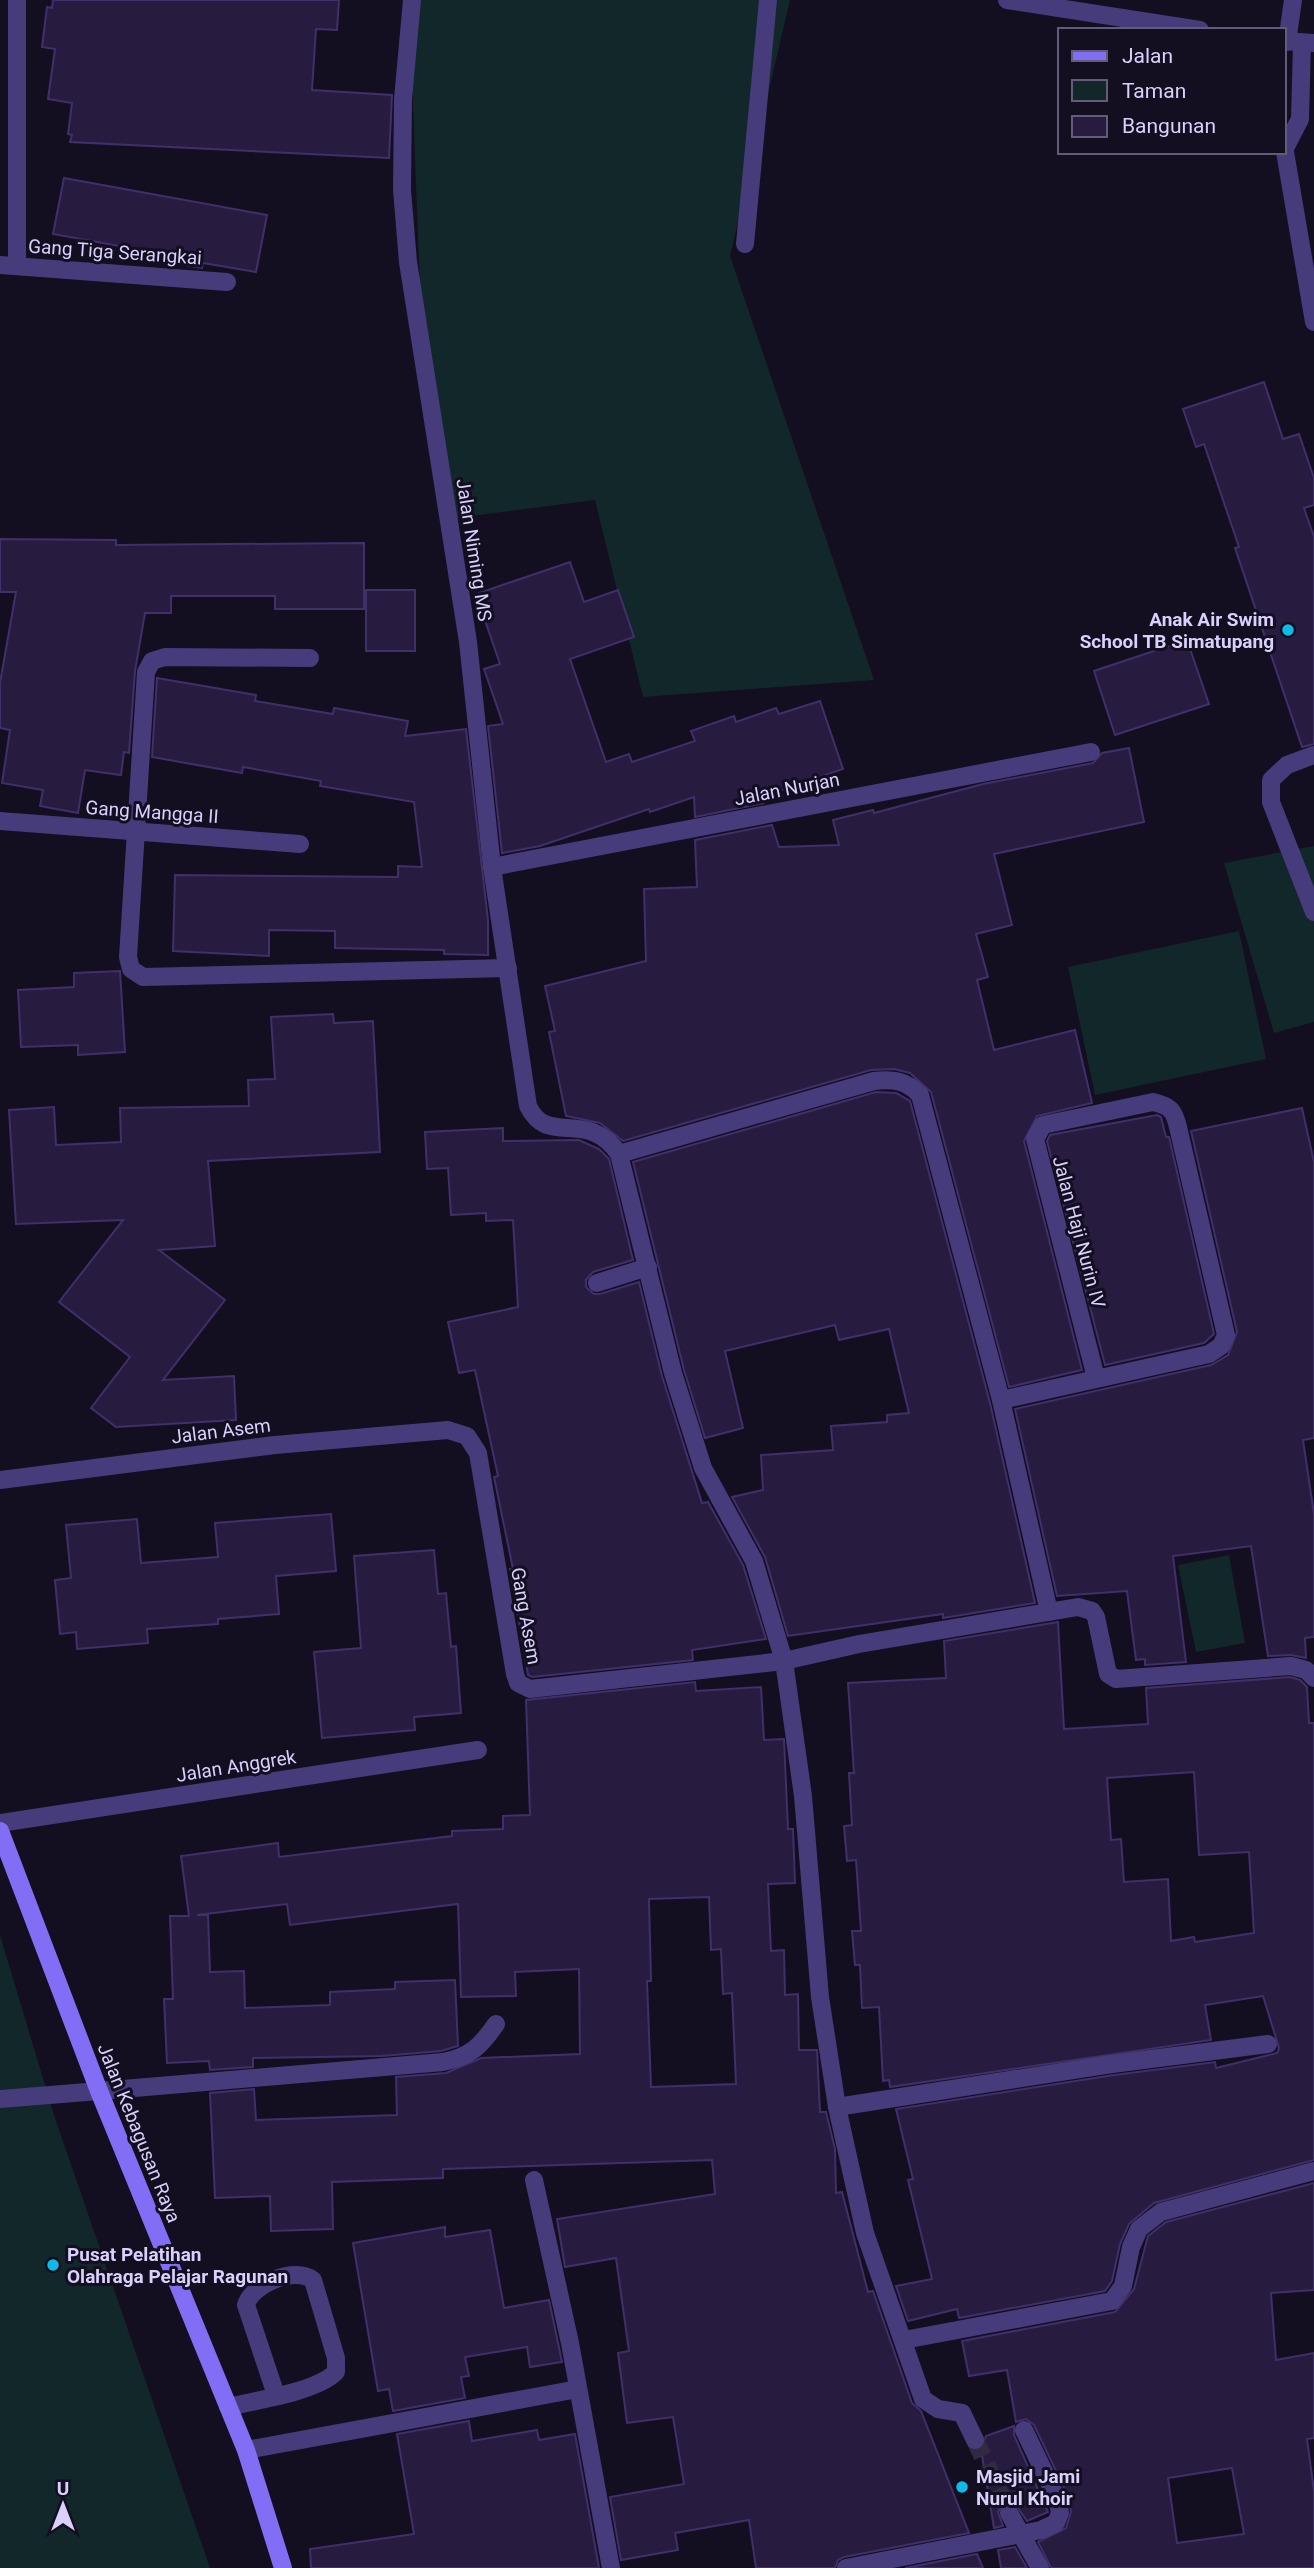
<svg xmlns="http://www.w3.org/2000/svg" width="1314" height="2568" font-family="Roboto,sans-serif">
<style>
.green{fill:#122729}
.building{fill:#271c3f;stroke:#412f6a;stroke-width:2;fill-rule:evenodd}
.lines{fill:none;stroke-linecap:round;stroke-linejoin:round}
.minor-tunnel{stroke:#312b41;stroke-width:18;stroke-dasharray:18 9;stroke-linecap:butt}
.service{stroke:#463c7b;stroke-width:18}
.minor{stroke:#463c7b;stroke-width:18}
.tertiary{stroke:#463c7b;stroke-width:18}
.secondary{stroke:#816ef5;stroke-width:18}
.poi-dot{fill:#10bae8;stroke:#130e20;stroke-width:2.5}
.labels{text-anchor:middle;dominant-baseline:central;stroke-width:6;stroke-linejoin:round;paint-order:stroke}
.street-label{font-size:19px;fill:#dad0fc;stroke:#130e20}
.poi-label{font-size:19px;font-weight:bold;fill:#dad0fc;stroke:#130e20;text-anchor:start}
</style>
<rect width="100%" height="100%" fill="#130e20"/>
<g class="green">
<path d="M409 0H790L730 256 874 680 643 697 595 500 457 518 420 288Z"/>
<path d="M1314 846V1022L1274 1033 1224 863Z"/>
<path d="M1239 931 1266 1059 1095 1095 1068 967Z"/>
<path d="M1229 1555 1245 1643 1196 1652 1178 1565Z"/>
<path d="M0 1935 54 2115 210 2568H0Z"/>
</g>
<g class="building">
<path d="M53 0H339L337 30 316 29 312 90 392 95 389 158 70 142 72 135 68 134 72 103 48 99 55 49 42 47 47 7 52 8Z"/>
<path d="M64 178 267 215 256 272 203 263 202 268 150 259 152 252 53 234Z"/>
<path d="M1264 382 1283 439 1299 434 1314 478V505L1304 508 1314 537V744L1302 747 1235 548 1239 547 1204 444 1196 447 1183 409Z"/>
<path d="M0 539 116 540V545L364 543V609H275V596H171V613H145L135 671 129 753 124 752 121 775 85 770 78 813 40 806 43 790 2 783 10 730 0 728V683L16 592H0Z"/>
<path d="M570 562 584 602 618 590 634 637 570 659 606 762 629 754 632 762 695 741 691 731 734 716 736 722 776 708 779 714 820 701 843 769 762 797 764 803 695 817 694 797 650 812 649 809 540 846 502 853 488 726 503 724 484 669 500 664 476 594Z"/>
<rect x="366" y="590" width="49" height="61"/>
<path d="M1187 640 1209 704 1115 735 1094 671Z"/>
<path d="M157 678 256 695 255 701 333 714 334 708 408 721 405 736 466 729 488 920V955L444 954V950L335 948V931L269 930V956L173 951 175 875 398 877V866L422 867 414 802 320 786 321 781 243 767 242 773 152 757Z"/>
<path d="M1129 748 1144 822 994 854 1012 925 976 934 988 977 977 980 994 1050 1075 1030 1092 1103 1037 1116 1024 1141 1082 1370 1009 1387 931 1092 910 1073 894 1069 871 1070 623 1141 600 1123 566 1116 549 1032 555 1031 545 986 646 961 644 889 697 887 695 840 772 825 779 847 839 845 833 820 873 810 874 813 983 784 1093 763 1102 753Z"/>
<path d="M120 971 125 1052 78 1055V1045L21 1047 18 990 74 987V973Z"/>
<path d="M333 1014 334 1023 373 1021 380 1152 208 1161 215 1246 159 1250 225 1300 163 1380 234 1376 236 1420 116 1427 91 1408 130 1357 59 1302 123 1220 16 1224 9 1110 54 1107 56 1145 121 1142 120 1108 249 1106 248 1080 275 1079 271 1017Z"/>
<path d="M876 1092 896 1093 910 1101 990 1403 1035 1603 943 1618V1614L788 1636 765 1557 732 1497 763 1490 761 1455 833 1450 831 1426 887 1422V1415L909 1413 889 1329 839 1340 835 1325 725 1351 743 1428 705 1438 684 1370 633 1162Z"/>
<path d="M1302 1108 1314 1162V1438L1303 1440 1314 1514V1637L1305 1638 1306 1658 1291 1655 1268 1656 1251 1546 1173 1556 1186 1662 1145 1665V1659L1136 1660 1127 1591 1057 1596 1015 1409 1211 1365 1228 1355 1237 1332 1191 1131Z"/>
<path d="M1157 1115 1161 1117 1166 1137H1169L1214 1334 1204 1343 1105 1365 1047 1141 1050 1135Z"/>
<path d="M503 1128V1141L579 1140 599 1149 609 1159 633 1260 593 1272 586 1280V1287L594 1294H600L639 1282 662 1376 702 1503 708 1502 743 1565 766 1639 692 1650 693 1660 532 1677 528 1675 510 1569H513L494 1477 498 1476 475 1370 459 1373 448 1322 518 1307 513 1220 486 1221V1213L451 1215 448 1168 427 1169 425 1132Z"/>
<path d="M331 1514 336 1571 276 1576 279 1614 218 1619V1624L147 1629 148 1643 77 1649 76 1632 60 1634 55 1580 71 1578 66 1525 137 1519 141 1563 218 1557 215 1523Z"/>
<path d="M434 1550 438 1594 446 1593 451 1647 456 1646 461 1713 414 1717 415 1730 322 1738 314 1652 361 1648 354 1556Z"/>
<path d="M1058 1622 1064 1729 1148 1724 1146 1688 1290 1677 1300 1680 1307 1687 1309 1723H1314V2160L1154 2203 1129 2224 1120 2244 1112 2281 1105 2291 959 2318 957 2309 908 2321 896 2286 932 2279 908 2180 913 2179 896 2109 1114 2075 1215 2062 1216 2068 1277 2053 1279 2048 1263 1996 1205 2005 1211 2040 890 2087 889 2080 883 2081 879 2007 862 2008 860 1965H855L852 1931H861L856 1860 847 1861 844 1826 852 1825 849 1773H854L848 1683 946 1678 944 1641ZM1194 1772 1199 1855 1249 1852 1254 1933 1195 1942 1194 1937 1171 1941 1168 1879 1124 1882 1121 1839 1111 1840 1107 1778Z"/>
<path d="M695 1682 696 1691 761 1687 764 1740 784 1739 788 1829H793L795 1883 768 1884 771 1951 784 1950 785 1995 798 1994 799 2050H817L820 2112H826L835 2149 836 2193 842 2192 868 2292 873 2291 912 2403 921 2411 969 2533 844 2557 838 2560 835 2568H756L749 2520 675 2533 678 2550 621 2560 610 2497 684 2484 673 2417 627 2423 618 2353 629 2351 616 2258 565 2267 557 2219 715 2194 712 2160 443 2169V2178L332 2182 333 2229 271 2231 270 2196 215 2198 210 2093 254 2089 256 2120 397 2115 396 2077 446 2073 481 2058 580 2054 579 1969 515 1972 516 1996 461 1997 458 1904 290 1925 287 1904 197 1915H208L210 1972 244 1971 245 2008 330 2005V1992L395 1989V1982L455 1980 458 2046 441 2051 382 2056 253 2058V2067L210 2070 209 2061 167 2063 164 1999H173L170 1916H189L181 1856 278 1843 279 1857 452 1836V1831L503 1829V1816L530 1815 526 1700ZM709 1897 711 1950 721 1949 723 1994 732 1993 736 2084 651 2087 647 1981H651L649 1899Z"/>
<path d="M1314 2183V2290L1271 2293 1276 2360 1314 2353V2438L1307 2439 1314 2491V2568H1051L1038 2542 1066 2528 1071 2512 1068 2496 1034 2425 1026 2419 1016 2422 1007 2370 969 2376 962 2341 1115 2312 1134 2289 1148 2236 1166 2222ZM1232 2468 1244 2534 1177 2543 1168 2478Z"/>
<path d="M445 2227V2237L490 2230 504 2308 549 2300 562 2362 530 2367 527 2347 465 2357 469 2376 461 2377 465 2398 393 2411 389 2389 378 2391 353 2243Z"/>
<path d="M469 2421 472 2441 537 2430 539 2440 575 2434 599 2568H311L310 2549 414 2534 397 2434Z"/>
<path d="M1014 2426V2435L1048 2512 1027 2521 1015 2504 1004 2503 998 2512 1003 2526 994 2528 981 2450 986 2436Z"/>
<path d="M1015 2547 1027 2568H1001L998 2550Z"/>
<path d="M977 2554 983 2568H905Z"/>
</g>
<g class="lines">
<path class="minor-tunnel" d="M975 2440 1009 2513"/>
<g class="service">
<path d="M0 2099 99 2091"/>
<path d="M228 2407C257 2400 316 2392 336 2372V2358L313 2280C295 2266 252 2284 246 2305L276 2395"/>
</g>
<g class="minor">
<path d="M17 0V266"/>
<path d="M412 0 403 99 402 190 408 262 468 642 492 867 528 1106C548 1148 587 1107 619 1154L673 1373 703 1468 754 1561 784 1661 803 1796 820 1997 837 2107 865 2233 923 2399 938 2409 962 2413 975 2440"/>
<path d="M1287 42 1293 0"/>
<path d="M1284 146 1314 322"/>
<path d="M1285 148 1300 119 1302 43"/>
<path d="M745 244 768 0"/>
<path d="M0 265 227 282"/>
<path d="M310 658 165 657 152 661 146 672 128 957 131 969 143 977 508 968"/>
<path d="M1314 755 1287 765 1271 780V802L1314 912"/>
<path d="M0 821 300 844"/>
<path d="M492 867 1091 752"/>
<path d="M619 1154 874 1081C893 1079 906 1080 920 1095L1001 1400 1209 1354 1221 1346 1226 1335 1178 1127C1174 1110 1170 1106 1153 1102L1043 1125 1035 1139 1096 1378"/>
<path d="M597 1283 648 1267"/>
<path d="M1001 1400 1049 1612"/>
<path d="M0 1480 275 1445 448 1430 467 1436 478 1453 515 1674 518 1683 530 1689 784 1661 859 1644 1078 1607 1092 1611 1096 1617 1108 1674 1116 1679 1291 1666 1306 1670 1314 1678"/>
<path d="M0 1823 478 1750"/>
<path d="M99 2091 443 2062C470 2057 481 2046 496 2024"/>
<path d="M837 2107 1112 2064 1268 2044"/>
<path d="M534 2180 570 2343 611 2568"/>
<path d="M904 2340 1112 2301 1123 2286 1131 2247 1139 2229 1161 2212 1314 2171"/>
<path d="M246 2450 578 2389"/>
<path d="M1009 2513 1040 2568"/>
<path d="M846 2568 1041 2530 1056 2523 1060 2513 1058 2501 1024 2430"/>
</g>
<g class="tertiary">
<path d="M1007 0 1200 30"/>
<path d="M1284 41 1314 43"/>
</g>
<path class="secondary" d="M0 1831 99 2091 246 2450 283 2568"/>
</g>
<g class="poi-dot">
<circle cx="1288" cy="630" r="7"/>
<circle cx="53" cy="2265" r="7"/>
<circle cx="962" cy="2487" r="7"/>
</g>
<g class="labels">
<g class="street-label">
<text transform="translate(115 252) rotate(4)">Gang Tiga Serangkai</text>
<text transform="translate(474 550) rotate(81)">Jalan Niming MS</text>
<text transform="translate(787 789) rotate(-11)">Jalan Nurjan</text>
<text transform="translate(152 812) rotate(4)">Gang Mangga II</text>
<text transform="translate(1079 1232) rotate(75)">Jalan Haji Nurin IV</text>
<text transform="translate(221 1431) rotate(-7)">Jalan Asem</text>
<text transform="translate(526 1616) rotate(80)">Gang Asem</text>
<text transform="translate(236 1766) rotate(-9)">Jalan Anggrek</text>
<text transform="translate(139 2133) rotate(68)">Jalan Kebagusan Raya</text>
</g>
<g class="poi-label">
<text x="1274" y="619" text-anchor="end">Anak Air Swim<tspan x="1274" dy="22">School TB Simatupang</tspan></text>
<text x="67" y="2254">Pusat Pelatihan<tspan x="67" dy="22">Olahraga Pelajar Ragunan</tspan></text>
<text x="976" y="2476">Masjid Jami<tspan x="976" dy="22">Nurul Khoir</tspan></text>
</g>
</g>
<rect x="1058" y="28" width="228" height="126" fill="#130e20" stroke="#635c78" stroke-width="2"/>
<rect x="1072" y="51" width="35" height="10" fill="#816ef5" stroke="#635c78" stroke-width="2"/>
<text x="1122" y="63" font-size="21" fill="#dad0fc">Jalan</text>
<rect x="1072" y="80" width="35" height="21" fill="#122729" stroke="#635c78" stroke-width="2"/>
<text x="1122" y="98" font-size="21" fill="#dad0fc">Taman</text>
<rect x="1072" y="116" width="35" height="21" fill="#271c3f" stroke="#635c78" stroke-width="2"/>
<text x="1122" y="133" font-size="21" fill="#dad0fc">Bangunan</text>
<g transform="translate(63 2505)" stroke="#130e20" stroke-width="5" paint-order="stroke">
<path d="M0-5L12 26L0 18L-12 26Z" fill="#dad0fc"/>
<text y="-10" font-size="19" font-weight="bold" text-anchor="middle" fill="#dad0fc">U</text>
</g>
</svg>
